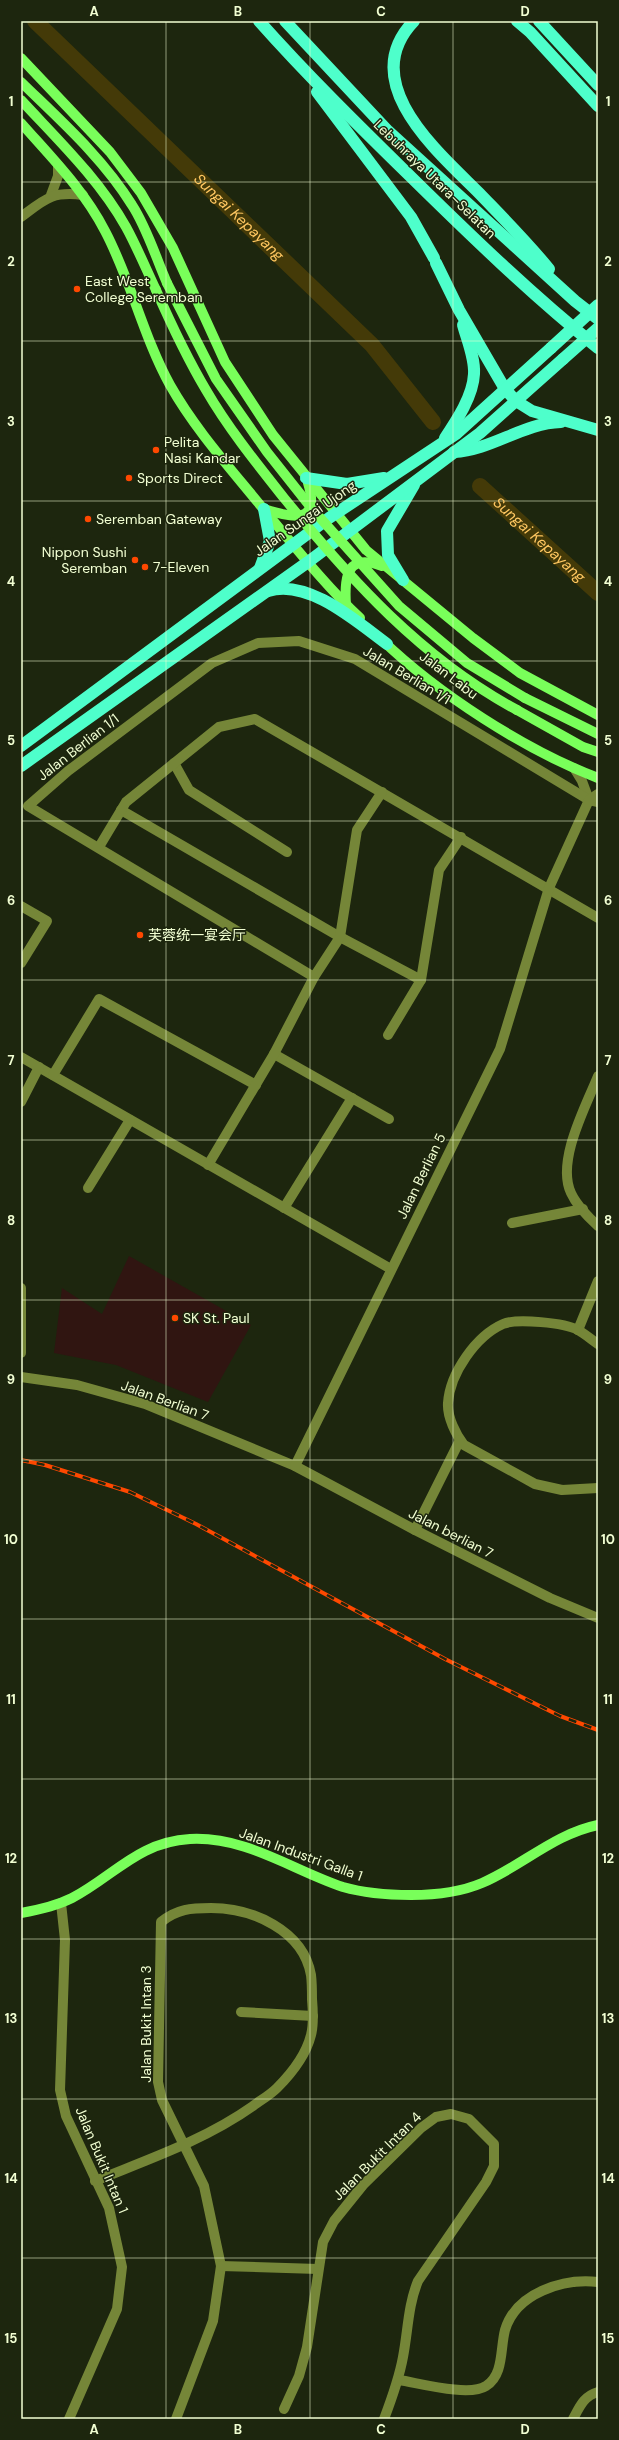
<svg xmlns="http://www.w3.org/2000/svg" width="619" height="2440" font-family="'DM Sans','Noto Sans SC',sans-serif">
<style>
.green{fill:#301511}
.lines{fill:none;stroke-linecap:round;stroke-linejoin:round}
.river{stroke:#443a08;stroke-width:16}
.minor{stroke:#758638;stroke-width:10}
.major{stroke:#79ff5a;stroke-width:10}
.highway{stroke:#4effcb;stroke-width:12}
.rail-casing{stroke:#fe4800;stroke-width:4}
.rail{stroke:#1d260e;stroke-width:2.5;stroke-dasharray:8;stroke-linecap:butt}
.major-bridge{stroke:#79ff5a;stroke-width:10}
.highway-bridge{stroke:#4effcb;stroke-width:12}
.grid{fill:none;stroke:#f2ffd3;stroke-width:1;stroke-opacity:0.55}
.poi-dot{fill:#fe4800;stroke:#1d260e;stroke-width:1.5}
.labels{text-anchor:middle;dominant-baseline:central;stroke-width:3;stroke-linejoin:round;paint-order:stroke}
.street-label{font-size:14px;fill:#f2ffd3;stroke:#1d260e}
.poi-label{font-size:14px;fill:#f2ffd3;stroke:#1d260e;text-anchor:start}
.water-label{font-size:15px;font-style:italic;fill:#ffc761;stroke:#1d260e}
.neatline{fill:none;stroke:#f2ffd3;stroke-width:1.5}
.grid-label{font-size:13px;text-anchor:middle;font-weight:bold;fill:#f2ffd3}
</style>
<rect width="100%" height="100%" fill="#1d260e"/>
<path class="green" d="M129 1256 251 1325 208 1402 116 1365 54 1353 62 1288 102 1314Z"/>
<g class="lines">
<g class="river">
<path id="s1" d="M35 21 372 345 433 422"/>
<path id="s2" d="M480 486 598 593"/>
</g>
<g class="minor">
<path d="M51 195 58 176V165"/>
<path d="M21 217C45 199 52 191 83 195"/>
<path d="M174 763 189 790 287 852"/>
<path d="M574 768 582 781 589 800"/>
<path d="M121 810 340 937 421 980"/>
<path d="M99 847 126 802 219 727 255 719 598 918"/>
<path d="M21 906 47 921 21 963"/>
<path d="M314 977 28 806 68 771 212 663 258 643 299 641 355 659 589 800 598 802"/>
<path d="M388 1035 421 980 439 870 461 837"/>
<path d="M274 1054 389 1119"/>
<path d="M21 1057 391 1269"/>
<path d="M53 1075 99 999 256 1085"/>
<path d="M598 1076C586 1106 556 1161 571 1193 576 1204 589 1218 598 1226"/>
<path d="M21 1102 39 1067"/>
<path d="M208 1165 274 1054 314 977 340 937 357 830 382 792"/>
<path d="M88 1188 130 1120"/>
<path d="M284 1208 352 1098"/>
<path d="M512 1223 583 1209"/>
<path d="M21 1288V1353"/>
<path d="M578 1330 598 1281"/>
<path d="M598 1344C592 1340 585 1334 578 1330 565 1323 517 1318 503 1324 476 1336 450 1373 448 1403 447 1417 456 1435 464 1445L535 1484 562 1490 598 1488"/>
<path d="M21 1377 77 1385 145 1404 295 1466 415 1530 550 1598 598 1618"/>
<path d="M295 1466 500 1049 549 888 589 800 598 794"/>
<path d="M415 1530 460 1440"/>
<path d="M61 1903 65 1940 60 2090 66 2116 109 2208 122 2267 117 2309 69 2419"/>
<path d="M241 2012 313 2016"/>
<path d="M95 2181C149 2159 205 2140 253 2106 261 2100 270 2095 277 2088 291 2074 306 2055 311 2035 314 2024 313 2011 312 1999 312 1991 312 1983 311 1975 303 1930 252 1908 211 1908 191 1908 177 1909 161 1922L158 2082 162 2100 204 2186 221 2266 213 2321 176 2419"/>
<path d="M221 2266 318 2269"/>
<path d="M399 2380C419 2383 469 2397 486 2386 504 2375 500 2349 505 2330 516 2293 563 2278 598 2282"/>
<path d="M284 2409 299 2376 307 2347 323 2242 334 2221 363 2185 421 2128 436 2117 451 2114 469 2119 494 2144V2166L486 2182 418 2281C408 2305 408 2331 403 2357 399 2379 392 2398 384 2419"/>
<path d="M573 2419C580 2406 584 2396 598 2392"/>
</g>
<g class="major">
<path d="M21 58 110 152 141 193 173 248 225 362 273 435 366 550 473 638 520 673 598 715"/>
<path d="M21 82C60 120 103 158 132 205 147 228 156 258 167 283"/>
<path d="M21 100C58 140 99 179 126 227 137 247 146 269 156 290"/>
<path d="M21 123C51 157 84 190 105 231 131 280 143 336 170 385 196 431 232 470 265 511 296 548 325 585 360 618"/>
<path d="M264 509C292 518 321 525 308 483"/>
<path d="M346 605C344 576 347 553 382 566"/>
<path d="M381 639C438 694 525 750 598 778"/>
<path d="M525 698 598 734"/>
<path d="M517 710 583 747 598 752"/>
<path d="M21 1913C38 1910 56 1906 72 1898 114 1876 138 1842 190 1839 246 1836 292 1870 343 1887 364 1893 389 1895 411 1895 434 1895 461 1892 482 1883 522 1866 554 1834 598 1825"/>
</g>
<g class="highway">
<path d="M259 21C307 75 358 125 409 175 470 235 531 294 598 348"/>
<path d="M285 21 388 131 575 301 598 319"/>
<path d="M414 21C355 82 438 152 479 193 503 218 527 242 549 269"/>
<path d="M517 21 530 32 598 106"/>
<path d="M539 21 598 85"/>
<path d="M317 92 411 217 434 258"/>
<path d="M436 263 459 310 505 389 516 401 532 411 598 430"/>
<path d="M445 438C457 420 473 396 474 374 475 358 467 340 463 325"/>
<path d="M454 452C492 450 523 423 561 422"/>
<path d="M306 478 347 484 384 478"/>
<path d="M260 568 270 541 264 509"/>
<path d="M403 580 388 555 387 531 414 485"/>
<path d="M268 591C308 578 357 622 387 644"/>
<path d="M21 746 329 518 456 434 551 348"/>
<path d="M21 766 308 562 480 433 563 359"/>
</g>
<defs>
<path id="rail" d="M21 1460 45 1465 130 1492 196 1524 445 1659 560 1716 598 1730"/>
</defs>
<use href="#rail" class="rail-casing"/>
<use href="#rail" class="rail"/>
<g class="major-bridge">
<path d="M167 283 216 379 267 452 313 510 399 606 467 663 525 698"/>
<path d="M156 290C171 324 187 358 206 390 228 428 257 464 284 498 351 580 422 659 517 710"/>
</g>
<g class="highway-bridge">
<path d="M551 348 598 305"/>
<path d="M563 359 598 328"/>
</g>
</g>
<path class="grid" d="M166 21V2419M310 21V2419M453 21V2419M21 182H598M21 341H598M21 501H598M21 661H598M21 821H598M21 980H598M21 1140H598M21 1300H598M21 1460H598M21 1619H598M21 1779H598M21 1939H598M21 2099H598M21 2258H598"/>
<g class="poi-dot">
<circle cx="77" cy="289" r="4"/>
<circle cx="156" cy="450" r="4"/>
<circle cx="129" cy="478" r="4"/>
<circle cx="88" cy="519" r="4"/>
<circle cx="135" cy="560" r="4"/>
<circle cx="145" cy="567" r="4"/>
<circle cx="140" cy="935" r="4"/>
<circle cx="175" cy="1318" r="4"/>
</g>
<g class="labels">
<g class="street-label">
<text transform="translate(435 179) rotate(44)">Lebuhraya Utara–Selatan</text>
<text transform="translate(305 518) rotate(-35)">Jalan Sungai Ujong</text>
<text transform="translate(407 675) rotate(31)">Jalan Berlian 1/1</text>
<text transform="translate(449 675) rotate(37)">Jalan Labu</text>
<text transform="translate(78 747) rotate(-38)">Jalan Berlian 1/1</text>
<text transform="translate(421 1176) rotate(-64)">Jalan Berlian 5</text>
<text transform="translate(165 1400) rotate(20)">Jalan Berlian 7</text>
<text transform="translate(451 1533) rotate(27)">Jalan berlian 7</text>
<text transform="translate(301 1854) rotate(20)">Jalan Industri Galla 1</text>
<text transform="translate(146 2024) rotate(-90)">Jalan Bukit Intan 3</text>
<text transform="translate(377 2156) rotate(-45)">Jalan Bukit Intan 4</text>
<text transform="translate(102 2160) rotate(67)">Jalan Bukit Intan 1</text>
</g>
<g class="poi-label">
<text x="85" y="281">East West<tspan x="85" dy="16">College Seremban</tspan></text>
<text x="164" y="442">Pelita<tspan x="164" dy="16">Nasi Kandar</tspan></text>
<text x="137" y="478">Sports Direct</text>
<text x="96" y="519">Seremban Gateway</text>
<text x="127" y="552" text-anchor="end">Nippon Sushi<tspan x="127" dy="16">Seremban</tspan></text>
<text x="153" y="567">7-Eleven</text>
<text x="148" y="935">芙蓉统一宴会厅</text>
<text x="183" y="1318">SK St. Paul</text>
</g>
<g class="water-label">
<text stroke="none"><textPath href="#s1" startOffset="283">Sungai Kepayang</textPath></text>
<text stroke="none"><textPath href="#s2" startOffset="80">Sungai Kepayang</textPath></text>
</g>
</g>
<rect width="619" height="2440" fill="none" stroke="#1d260e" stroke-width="44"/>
<rect x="22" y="22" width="575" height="2396" class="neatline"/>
<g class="grid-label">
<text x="94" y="16">A</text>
<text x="238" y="16">B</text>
<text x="381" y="16">C</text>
<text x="525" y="16">D</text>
<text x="11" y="106">1</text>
<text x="608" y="106">1</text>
<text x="11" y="266">2</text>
<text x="608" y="266">2</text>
<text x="11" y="426">3</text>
<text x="608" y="426">3</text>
<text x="11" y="586">4</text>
<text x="608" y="586">4</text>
<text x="11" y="745">5</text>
<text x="608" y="745">5</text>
<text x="11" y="905">6</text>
<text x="608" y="905">6</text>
<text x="11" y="1065">7</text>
<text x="608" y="1065">7</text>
<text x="11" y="1225">8</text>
<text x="608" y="1225">8</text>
<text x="11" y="1384">9</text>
<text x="608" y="1384">9</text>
<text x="11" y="1544">10</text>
<text x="608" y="1544">10</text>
<text x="11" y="1704">11</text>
<text x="608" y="1704">11</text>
<text x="11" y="1863">12</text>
<text x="608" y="1863">12</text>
<text x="11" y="2023">13</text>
<text x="608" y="2023">13</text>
<text x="11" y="2183">14</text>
<text x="608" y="2183">14</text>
<text x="11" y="2343">15</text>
<text x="608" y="2343">15</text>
<text x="94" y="2434">A</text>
<text x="238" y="2434">B</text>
<text x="381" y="2434">C</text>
<text x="525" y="2434">D</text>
</g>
</svg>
